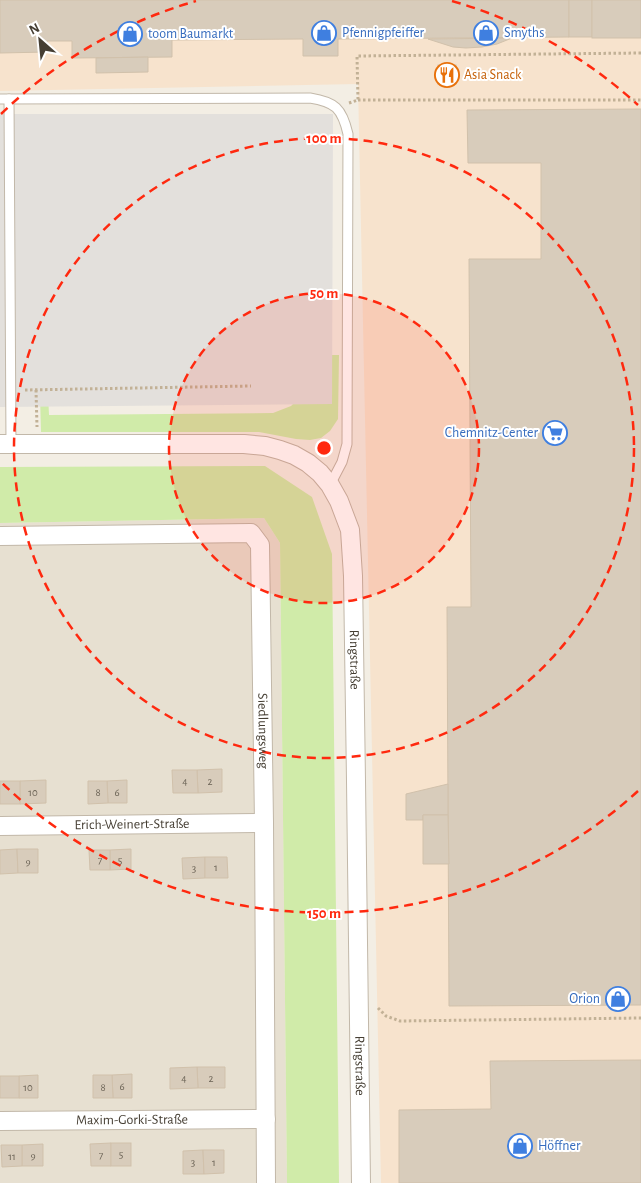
<svg xmlns="http://www.w3.org/2000/svg" width="641" height="1183" font-family="'Alegreya Sans',sans-serif">
<style>
.residential{fill:#e7e0d1}
.commercial{fill:#f7e3cd}
.green{fill:#d0eba9}
.parking{fill:#e3e0dc}
.building{fill:#d8ccbb;stroke:#d1c1ab}
.lines{fill:none;stroke-linecap:round;stroke-linejoin:round}
.lane-casing{stroke:#c2b8a9;stroke-width:11}
.street-casing{stroke:#c2b8a9;stroke-width:20}
.path{stroke:#c2b196;stroke-width:3;stroke-dasharray:2.5 2.5;stroke-linecap:butt}
.lane{stroke:#fff;stroke-width:9}
.street{stroke:#fff;stroke-width:18}
.ring{fill:none;stroke:#ff290f;stroke-width:2.5;stroke-dasharray:9 6}
.labels{text-anchor:middle;dominant-baseline:central;stroke-width:4;stroke-linejoin:round;paint-order:stroke}
.number-label{font-size:11px;fill:#6a6255}
.shop-label{font-size:14px;fill:#366cbe;stroke:#fff;text-anchor:start}
.food-label{font-size:14px;fill:#c56008;stroke:#fff;text-anchor:start}
.street-label{font-size:14px;fill:#453e33;stroke:#fff}
.centre{fill:#ff290f;stroke:#fff;stroke-width:2.5}
.ring-label{font-size:15px;text-anchor:middle;font-weight:bold;fill:#ff290f;stroke:#fff;stroke-width:4;stroke-linejoin:round;paint-order:stroke}
</style>
<rect width="100%" height="100%" fill="#f3eee4"/>
<path class="residential" d="M264 518 280 543 287 1183H0V523Z"/>
<path class="commercial" d="M0 0H641V1183H381L358 84 0 91Z"/>
<g class="green">
<path d="M323 355H339L338 419 330 431 321 438 310 440 296 439 259 432H41L40 394H48L49 415 273 413 291 406 301 396Z"/>
<path d="M265 466 312 497 332 554 339 1183H287L280 543 264 518 0 523V467Z"/>
</g>
<path class="parking" d="M0 114H333L332 404 0 407Z"/>
<g class="building">
<path d="M0 0H569V37L338 39V56H303V39L172 40V57L72 58V41H47V52L0 53Z"/>
<rect x="569" y="0" width="23" height="37"/>
<rect x="592" y="0" width="49" height="38"/>
<path d="M512 38 497 44 482 47 466 48 453 47 428 39Z"/>
<path d="M148 57V72L96 73V58Z"/>
<rect x="438" y="65" width="18" height="19"/>
<path d="M641 109V1005L449 1006 447 607H471L469 259H541V163H468L467 110Z"/>
<path d="M222 769V792L198 793 197 770Z"/>
<path d="M172 770H197L198 793H173Z"/>
<path d="M46 780V803L20 804V781Z"/>
<path d="M127 780V803H108L107 781Z"/>
<rect x="0" y="781" width="20" height="23"/>
<path d="M88 781H107L108 803 88 804Z"/>
<path d="M448 784V815H423V820H406V794Z"/>
<path d="M423 815H448L449 864H423Z"/>
<path d="M17 849 18 873 0 874V850Z"/>
<path d="M17 849H38V873H18Z"/>
<path d="M131 849V869L110 870V850Z"/>
<path d="M89 850H110V870H90Z"/>
<path d="M205 857V878L183 879 182 858Z"/>
<path d="M205 857H227L228 878H205Z"/>
<path d="M641 1060V1183H399V1110L491 1109 490 1061Z"/>
<path d="M197 1067H225V1088H198Z"/>
<path d="M197 1067 198 1088 170 1089V1068Z"/>
<path d="M132 1074V1098H113L112 1075Z"/>
<path d="M38 1075V1098H19V1076Z"/>
<path d="M93 1075H112L113 1098H93Z"/>
<rect x="0" y="1076" width="19" height="22"/>
<path d="M111 1143V1166H91L90 1144Z"/>
<rect x="111" y="1143" width="20" height="23"/>
<path d="M43 1144V1166H22V1145Z"/>
<path d="M1 1145H22V1166L2 1167Z"/>
<path d="M203 1150 204 1174H183V1151Z"/>
<path d="M203 1150H224V1173L204 1174Z"/>
</g>
<g class="lines">
<defs>
<g id="lane">
<path d="M0 99 310 98C335 102 342 108 348 134L347 444 342 462 330 485"/>
<path d="M9 99 11 444"/>
</g>
<g id="street">
<path id="s1" d="M0 444H244L265 446 280 450 294 455 308 463 320 473 330 485 339 501 350 530 353 576 356 781 361 1183"/>
<path id="s2" d="M0 536 251 533 260 545 264 823 266 1183"/>
<path id="s3" d="M0 826 264 823"/>
<path id="s4" d="M0 1121 266 1119"/>
</g>
</defs>
<use href="#lane" class="lane-casing"/>
<use href="#street" class="street-casing"/>
<g class="path">
<path d="M358 100H641"/>
<path d="M349 103 358 100 357 56 641 53"/>
<path d="M25 390 251 386"/>
<path d="M36 390 37 427"/>
<path d="M378 1008 386 1016 400 1021 641 1018"/>
</g>
<use href="#lane" class="lane"/>
<use href="#street" class="street"/>
</g>
<circle cx="324" cy="448" r="155" fill="#ff290f" fill-opacity=".12"/>
<g class="ring">
<circle cx="324" cy="448" r="155"/>
<circle cx="324" cy="448" r="310"/>
<path d="M638 791A465 465 0 0 1 1 782M1 114A465 465 0 0 1 196 1M452 1A465 465 0 0 1 638 105"/>
</g>
<defs>
<symbol id="shop-ring" viewBox="-11 -11 22 22"><circle r="9.5" fill="#fff" stroke="#3f7fe0" stroke-width="1.5"/><path d="M-5-2.5h2.3a2.7 3.5 0 0 1 5.4 0H5L5.5 6h-11ZM-1.5-2.5h3a1.5 2.3 0 0 0-3 0Z" fill="#3f7fe0"/></symbol>
<symbol id="restaurant-ring" viewBox="-11 -11 22 22"><circle r="9.5" fill="#fff" stroke="#e8710a" stroke-width="1.5"/><path d="M-5-6h1v4h1v-4h1v4h1v-4h1v5L-1.5 .5V6h-2V.5L-5-1ZM5-6V6H3V1.5H1.5Q1.5-4 5-6Z" fill="#e8710a"/></symbol>
<symbol id="supermarket-ring" viewBox="-11 -11 22 22"><circle r="9.5" fill="#fff" stroke="#3f7fe0" stroke-width="1.5"/><path d="M-6-5.5h2.5l.6 2H6L4.5 2H-2.5L-4.4-4H-6ZM-1.5 3.2a1.3 1.3 0 1 0 .1 0ZM3 3.2a1.3 1.3 0 1 0 .1 0Z" fill="#3f7fe0"/></symbol>
</defs>
<g fill-rule="evenodd">
<use href="#shop-ring" x="310" y="19" width="28" height="28"/>
<use href="#shop-ring" x="472" y="19" width="28" height="28"/>
<use href="#shop-ring" x="116" y="20" width="28" height="28"/>
<use href="#restaurant-ring" x="433" y="61" width="28" height="28"/>
<use href="#supermarket-ring" x="541" y="419" width="28" height="28"/>
<use href="#shop-ring" x="604" y="985" width="28" height="28"/>
<use href="#shop-ring" x="506" y="1132" width="28" height="28"/>
</g>
<g class="labels">
<g class="number-label">
<text x="185" y="781">4</text>
<text x="210" y="781">2</text>
<text x="33" y="792">10</text>
<text x="98" y="792">8</text>
<text x="117" y="792">6</text>
<text x="100" y="860">7</text>
<text x="120" y="860">5</text>
<text x="28" y="861">9</text>
<text x="216" y="867">1</text>
<text x="194" y="868">3</text>
<text x="184" y="1078">4</text>
<text x="211" y="1078">2</text>
<text x="122" y="1086">6</text>
<text x="28" y="1087">10</text>
<text x="103" y="1087">8</text>
<text x="121" y="1154">5</text>
<text x="33" y="1155">9</text>
<text x="101" y="1155">7</text>
<text x="12" y="1156">11</text>
<text x="193" y="1162">3</text>
<text x="214" y="1162">1</text>
</g>
<g class="shop-label">
<text x="342" y="33">Pfennigpfeiffer</text>
<text x="504" y="33">Smyths</text>
<text x="148" y="34">toom Baumarkt</text>
<text x="538" y="433" text-anchor="end">Chemnitz-Center</text>
<text x="600" y="999" text-anchor="end">Orion</text>
<text x="538" y="1146">Höffner</text>
</g>
<g class="food-label">
<text x="464" y="75">Asia Snack</text>
</g>
<g class="street-label">
<text stroke="none"><textPath href="#s1" startOffset="522">Ringstraße</textPath></text>
<text stroke="none"><textPath href="#s2" startOffset="452">Siedlungsweg</textPath></text>
<text stroke="none"><textPath href="#s3" startOffset="132">Erich-Weinert-Straße</textPath></text>
<text stroke="none"><textPath href="#s1" startOffset="928">Ringstraße</textPath></text>
<text stroke="none"><textPath href="#s4" startOffset="132">Maxim-Gorki-Straße</textPath></text>
</g>
</g>
<circle cx="324" cy="448" r="8" class="centre"/>
<g class="ring-label">
<text x="324" y="143">100 m</text>
<text x="324" y="298">50 m</text>
<text x="324" y="918">150 m</text>
</g>
<g transform="translate(40 40) rotate(333)" stroke="#ffffff" stroke-width="4" paint-order="stroke">
<path d="M0-4L9 19L0 12L-9 19Z" fill="#453e33"/>
<text y="-8" font-size="14" font-weight="bold" text-anchor="middle" fill="#453e33">N</text>
</g>
</svg>
